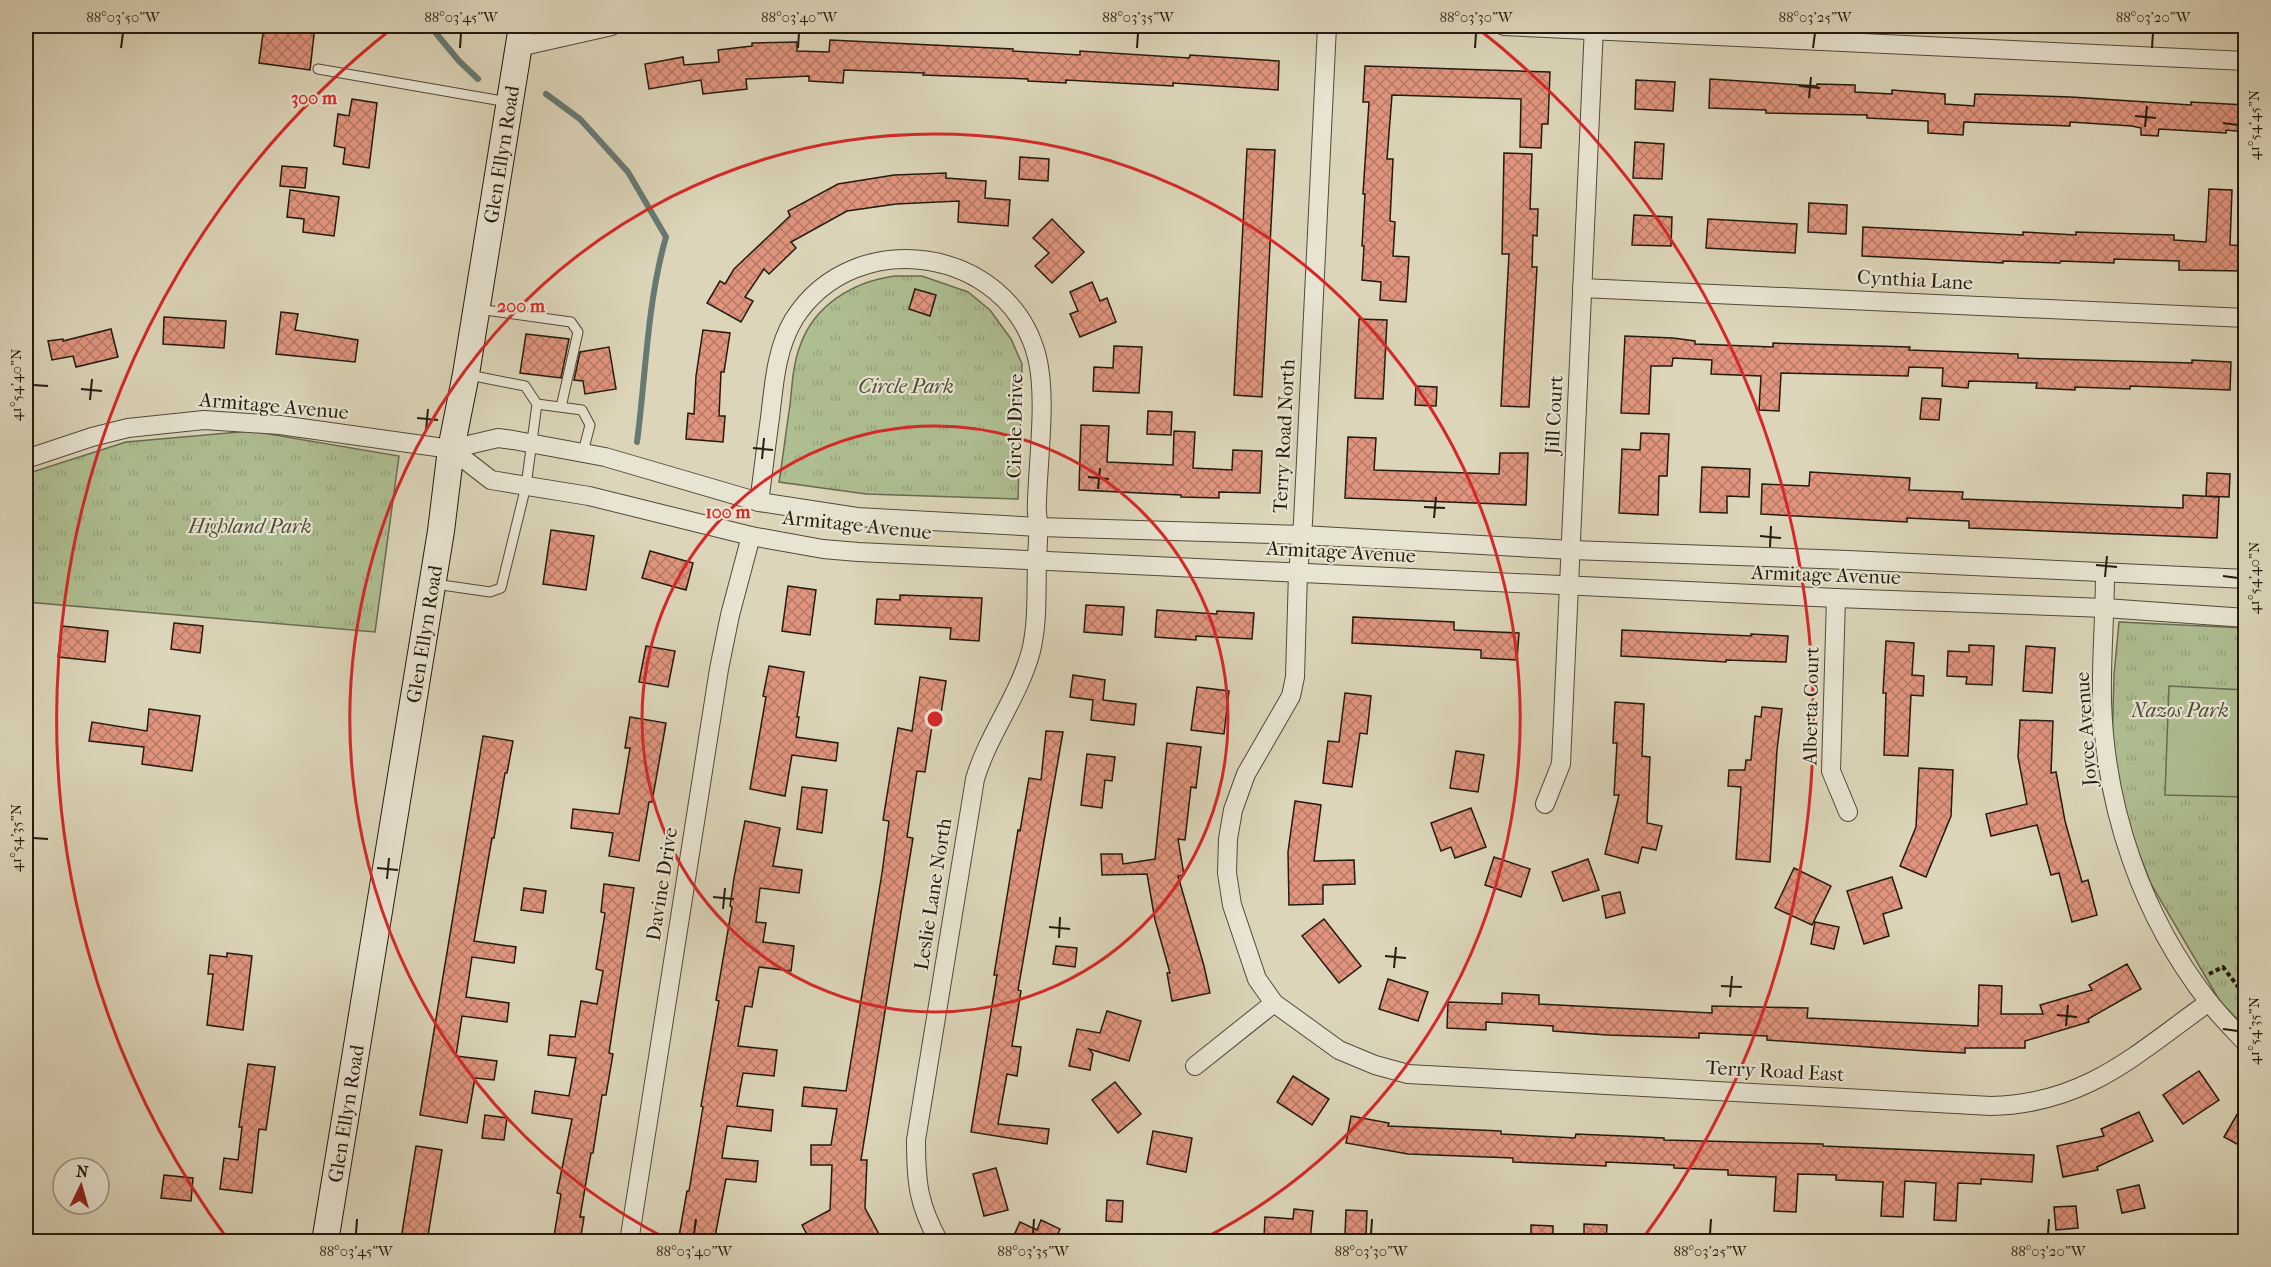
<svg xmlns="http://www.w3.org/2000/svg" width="2271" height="1267" font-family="'IM FELL French Canon',serif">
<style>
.park{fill:url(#park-tufts);stroke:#696c50;stroke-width:1.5}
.pitch{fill:#aebe91;stroke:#696c50;stroke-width:1.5}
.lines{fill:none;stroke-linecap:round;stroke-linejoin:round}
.stream{stroke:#677973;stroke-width:6}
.building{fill:url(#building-cross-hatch);stroke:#241a0e;stroke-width:1.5}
.lane-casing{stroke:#524939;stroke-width:11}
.street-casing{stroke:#524939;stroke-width:20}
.secondary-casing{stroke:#241a0e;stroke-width:28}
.path{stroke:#241a0e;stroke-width:4;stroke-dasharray:4.5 3;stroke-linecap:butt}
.lane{stroke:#e8e4d2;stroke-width:9}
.street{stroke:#e8e4d2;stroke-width:18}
.secondary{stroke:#e8e4d2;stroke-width:26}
.ticks{fill:none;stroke:#241a0e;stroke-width:2}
.ring{fill:none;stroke:#d62828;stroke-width:3}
.labels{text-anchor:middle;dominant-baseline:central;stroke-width:4.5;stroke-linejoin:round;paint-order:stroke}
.street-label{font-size:20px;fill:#241a0e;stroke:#e8e4d2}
.park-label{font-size:20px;font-style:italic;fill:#4d4b35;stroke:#e8e4d2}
.centre{fill:#d62828;stroke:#e8e4d2;stroke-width:3}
.ring-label{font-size:18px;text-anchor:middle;font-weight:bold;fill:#d62828;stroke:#e8e4d2;stroke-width:4.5;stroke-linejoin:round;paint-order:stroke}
.neatline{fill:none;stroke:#241a0e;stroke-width:2}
.ticks-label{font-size:15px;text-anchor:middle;fill:#241a0e}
</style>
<defs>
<pattern id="park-tufts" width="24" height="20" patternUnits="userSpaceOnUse" patternTransform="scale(1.5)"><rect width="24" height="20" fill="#aebe91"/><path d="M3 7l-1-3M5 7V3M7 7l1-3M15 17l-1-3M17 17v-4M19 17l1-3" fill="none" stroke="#96a37c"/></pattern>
<pattern id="building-cross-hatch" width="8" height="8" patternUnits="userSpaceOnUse" patternTransform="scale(1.5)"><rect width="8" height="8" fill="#e1957e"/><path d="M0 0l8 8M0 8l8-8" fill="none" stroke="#b67966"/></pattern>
</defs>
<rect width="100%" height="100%" fill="#dcd5b9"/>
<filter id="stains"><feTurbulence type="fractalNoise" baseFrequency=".00333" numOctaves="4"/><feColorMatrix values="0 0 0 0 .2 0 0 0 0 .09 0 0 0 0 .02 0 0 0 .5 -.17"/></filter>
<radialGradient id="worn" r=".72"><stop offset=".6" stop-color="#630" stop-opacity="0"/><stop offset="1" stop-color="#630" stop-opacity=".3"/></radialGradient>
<g class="park">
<path d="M894 276H922L968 292 990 310 1011 339 1022 364 1018 499 866 494 779 482C783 457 786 431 790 405 792 386 793 364 800 346 814 305 853 282 894 276Z"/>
<path d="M251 431 399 456 375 632 26 602V474L126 442Z"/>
<path d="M2119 622 2245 628V1027L2221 1003 2151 884 2127 823 2112 749 2114 675Z"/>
</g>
<path class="pitch" d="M2169 686 2245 690V797L2165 795Z"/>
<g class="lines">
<g class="stream">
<path d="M430 26 459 61 478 79"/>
<path d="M546 94 580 119 628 172 666 237C647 303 646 374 637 442"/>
</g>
</g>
<g class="building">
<path d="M264 26 295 30V26H315L310 70 259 63Z"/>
<path d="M830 40 1013 49V51L1080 55V51L1189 58 1190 55 1279 61 1278 90 1173 83V86L1066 80V83L1028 81V79L923 75 924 73 844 70 843 83 809 81V76L746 79 747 89 703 94 701 80 649 89 645 64 683 57 684 65 719 62 718 50 752 46V43L797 42V51L829 52Z"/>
<path d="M1365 66 1550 72 1548 124H1542L1541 148 1520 147 1521 99 1392 95 1387 159H1393L1390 221 1395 222 1393 256 1409 257 1406 302 1380 300 1381 282 1362 280 1364 246H1362L1365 194H1363L1369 102H1363Z"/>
<path d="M1710 79 1817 86V84L1855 85V92L1892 94V90L1945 94V104L1974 106 1975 94 2071 97 2191 105V102L2246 105V132L2226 130V133L2159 129 2158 136 2141 135V128L2132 126 2070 122V126L1964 122 1963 135 1928 133V121L1867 118V115L1766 113V110L1709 108Z"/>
<path d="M1636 80 1675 82 1673 111 1635 109Z"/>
<path d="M352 99 377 103 369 168 343 164 345 148 334 146 338 114 349 116Z"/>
<path d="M1635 142 1664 144 1662 179 1633 178Z"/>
<path d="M1247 149 1275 150 1262 397 1234 395Z"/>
<path d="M1504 153 1532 154 1530 209H1538L1537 236 1533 235 1532 267H1537L1529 407 1501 406 1509 254H1502Z"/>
<path d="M1020 157 1049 159 1048 181 1019 179Z"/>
<path d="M282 166 307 168 305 188 280 186Z"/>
<path d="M946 173V178L986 181 985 198 1010 200 1008 226 958 222 959 201 896 204 847 211 791 242 796 248 769 274 764 269 745 297 753 301 741 322 707 303 720 281 725 284 734 269 790 216 788 211 838 184 894 175Z"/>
<path d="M2209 189 2232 190 2230 245 2246 246V271L2179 270V261L2114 259V263L2061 261 2060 263 2003 261V263L1862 256 1863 227 2023 235V232L2076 235V232L2174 235V240L2206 242Z"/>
<path d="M290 190 339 197 334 236 303 232 304 219 287 217Z"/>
<path d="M1809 203 1847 205 1846 234 1808 232Z"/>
<path d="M1634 215 1672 217 1671 246 1632 245Z"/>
<path d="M1052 219 1084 252 1052 283 1035 266 1049 253 1033 238Z"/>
<path d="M1708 219 1797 224 1795 253 1706 248Z"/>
<path d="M1092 282 1100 301 1107 298 1116 322 1080 337 1070 314 1078 311 1070 292Z"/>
<path d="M915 289 936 295 930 316 909 309Z"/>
<path d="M281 312 298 314 295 330 358 340 355 362 276 354Z"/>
<path d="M164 317 226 321 224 348 163 344Z"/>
<path d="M1359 319 1387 320 1383 399 1355 398Z"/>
<path d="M111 329 118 357 76 367 73 356 52 360 48 341 63 339V341Z"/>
<path d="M703 330 730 333 724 372H721L719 416H725L723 442 686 439 688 413 694 414 696 376Z"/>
<path d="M526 334 569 339 561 378 520 373Z"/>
<path d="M1625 336 1673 338 1695 341V344L1773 347V343L1910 347 1909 350 2018 354V358L2192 363V360L2231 362 2230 390 2130 386V389L2075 387V390L2036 388 2037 383 1969 381 1968 388 1942 386 1943 368 1909 367 1908 376 1781 373 1779 411 1759 410 1761 376 1711 374 1712 360 1673 358 1672 366H1651L1649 414 1621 413Z"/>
<path d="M1114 346 1142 347 1139 393 1093 391 1094 367 1113 368Z"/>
<path d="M609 347 616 389 585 394 583 381 574 380 580 352Z"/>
<path d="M1416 386 1437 387 1436 406 1415 405Z"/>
<path d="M1922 398 1941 399 1939 420 1920 419Z"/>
<path d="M1148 411 1172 412 1171 435 1147 434Z"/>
<path d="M1081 425 1109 426 1107 462 1173 465 1174 431 1195 432 1193 468 1232 470 1233 450 1262 451 1260 493 1219 492V498L1181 497V495L1079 490Z"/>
<path d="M1641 433 1669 434 1667 476H1659L1658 515 1619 513 1622 449 1640 450Z"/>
<path d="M1348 437 1376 438 1374 470 1499 474 1500 453H1528L1526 505 1345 498Z"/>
<path d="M1702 467 1750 469 1749 497 1727 496V513L1700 512Z"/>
<path d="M1810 472 1910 478 1909 490 1963 492 1962 499 2183 508V495L2219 497 2217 538 1969 528V521L1907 518V522L1761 514 1762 484 1809 486Z"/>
<path d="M2207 473 2230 474 2229 497 2206 496Z"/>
<path d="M551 530 594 536 586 590 543 584Z"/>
<path d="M650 551 693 563 686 590 642 578Z"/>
<path d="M788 586 816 590 810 635 782 631Z"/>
<path d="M900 595 982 598 979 641 950 639 951 628 875 624 877 599 900 600Z"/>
<path d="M1086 605 1124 607 1122 635 1084 632Z"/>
<path d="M1157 610 1217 614V611L1254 613 1252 639 1196 636V640L1155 637Z"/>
<path d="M1353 617 1454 622V630L1519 633 1517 660 1481 658V650L1352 643Z"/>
<path d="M174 623 203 626 200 653 171 649Z"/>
<path d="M62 626 108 631 105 662 58 657Z"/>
<path d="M1622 630 1751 636V634L1788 636 1786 662 1726 660V662L1621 656Z"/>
<path d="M1886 641 1914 643 1912 675 1924 676 1923 696 1911 695 1908 756 1884 755 1886 693H1883Z"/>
<path d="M1969 645 1994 646 1992 685 1966 684 1967 677 1947 676 1948 651 1969 652Z"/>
<path d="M646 646 675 651 668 687 639 682Z"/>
<path d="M2026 646 2055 648 2052 693 2023 691Z"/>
<path d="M769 666 804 672 797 717H799L796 737 838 743 836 761 792 755 785 796 750 789 766 697 763 696Z"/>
<path d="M1073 675 1105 680 1103 700 1136 704 1134 725 1091 720 1093 700 1070 697Z"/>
<path d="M920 677 946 681 940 720 933 719 925 772 917 771 907 837 913 838 861 1160H867L865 1208 880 1236 871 1242H811L802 1225 830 1210 832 1165H811V1145H831L837 1109 802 1106 804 1087 846 1091 882 873 889 821 883 820 898 728 912 731Z"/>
<path d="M1197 687 1229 691 1224 734 1191 730Z"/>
<path d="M1345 693 1371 696 1367 734 1360 733 1352 787 1323 783 1328 741 1339 742Z"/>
<path d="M1615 702 1644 704 1642 756 1650 757 1647 823 1662 826 1656 850 1642 847 1638 863 1605 854 1619 795H1614L1617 743H1613Z"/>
<path d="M1762 707 1782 709 1777 750 1770 862 1736 859 1741 787 1728 786 1729 770H1745L1746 760H1751L1755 716 1761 717Z"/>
<path d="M149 709 200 716 192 771 142 764 144 747 89 741 92 722 147 731Z"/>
<path d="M630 717 666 723 652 802H649L639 861 609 856 613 833 571 828 573 809 619 814 630 748H625Z"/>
<path d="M2020 720 2053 721 2051 773 2056 772 2065 821 2082 882 2088 880 2097 915 2072 922 2059 873 2051 875 2037 825 1991 836 1986 814 2027 804 2018 757Z"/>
<path d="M1046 731 1063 732 1018 990 1021 991 1012 1046 1021 1047 1017 1076 1007 1074 998 1124 1049 1129 1047 1144 971 1132 997 975H994L1018 830 1020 831 1029 778 1041 780Z"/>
<path d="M483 736 513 741 507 773H505L494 838H492L474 941 516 947 514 963 472 957 466 997 509 1003 507 1022 462 1016 456 1056 497 1061 494 1080 475 1078 467 1123 420 1115Z"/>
<path d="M1167 743 1201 747 1196 788 1191 787 1185 840 1178 839 1184 875 1178 876 1204 966 1210 993 1172 1001 1167 973H1170L1155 920 1147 874 1102 875 1101 854H1122L1123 864 1155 859Z"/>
<path d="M1456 751 1484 755 1478 792 1450 788Z"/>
<path d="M1087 754 1115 757 1112 781 1105 780 1102 808 1081 805Z"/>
<path d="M1919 768 1953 770 1951 816 1926 877 1900 866 1916 827Z"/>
<path d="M802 787 827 790 822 833 797 829Z"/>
<path d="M1295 801 1321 805 1314 861 1354 860 1355 884 1323 885V904L1289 905 1288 852Z"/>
<path d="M1471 808 1486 847 1455 858 1451 847 1441 851 1431 823Z"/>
<path d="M745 821 780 828 773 866 802 870 799 893 760 888 756 922 766 923 763 942 794 946 791 971 759 967 752 1007 745 1006 738 1046 777 1050 774 1076 743 1073 737 1106 773 1110 771 1131 727 1126 722 1158 758 1161 756 1182 726 1179 714 1242H678L687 1191H689L703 1107 701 1106 719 1001 716 1000 732 907 730 906 734 878Z"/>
<path d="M1494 857 1530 869 1521 897 1485 885Z"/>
<path d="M1588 859 1599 890 1563 901 1552 872Z"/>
<path d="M1794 868 1831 886 1812 925 1775 908Z"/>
<path d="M1892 877 1902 908 1883 914 1889 936 1864 944 1847 891Z"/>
<path d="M604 884 634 888 609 1053 613 1054 606 1095H602L593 1153H591L580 1217H584L580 1242H553L561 1194 557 1193 572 1119 532 1113 535 1091 569 1096 576 1058 548 1055 550 1035 575 1037 581 1001 597 1004 603 971 596 969 605 913 601 912Z"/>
<path d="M524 888 546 891 543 913 521 910Z"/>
<path d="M1620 892 1625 913 1606 918 1602 896Z"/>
<path d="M1324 919 1361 966 1339 983 1302 936Z"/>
<path d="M1815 922 1839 927 1834 949 1811 944Z"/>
<path d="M1056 946 1077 948 1075 967 1053 964Z"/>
<path d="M227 953 252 956 243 1030 207 1025 213 974H208L210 955 227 957Z"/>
<path d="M2127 964 2141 989 2088 1019 2089 1022 2025 1041V1048H1965V1053L1926 1051 1767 1040V1036L1699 1033V1038L1607 1035 1553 1031V1026L1486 1022V1030L1447 1028 1448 1002 1502 1004V993L1539 995V1004L1712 1013V1006L1808 1008 1807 1018 1978 1026 1979 985 2002 986 2001 1014H2043L2040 1005 2092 990 2089 985Z"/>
<path d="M1388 979 1428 992 1418 1021 1379 1009Z"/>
<path d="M1107 1011 1141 1021 1129 1061 1089 1049 1093 1054 1090 1070 1069 1066 1077 1029 1100 1033Z"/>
<path d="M248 1064 275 1067 266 1130 259 1129 252 1193 220 1189 224 1158 238 1160 242 1127H239Z"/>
<path d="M2199 1071 2219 1100 2183 1124 2163 1095Z"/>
<path d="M1293 1076 1329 1099 1312 1125 1277 1102Z"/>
<path d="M1115 1082 1141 1114 1118 1133 1092 1100Z"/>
<path d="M2246 1099V1149L2224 1137Z"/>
<path d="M2139 1112 2153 1141 2097 1167 2098 1170 2063 1177 2057 1146 2104 1136 2101 1129Z"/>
<path d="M485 1115 507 1118 504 1140 482 1138Z"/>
<path d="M1351 1116 1389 1123 1388 1126 1501 1131V1134L1575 1138 1576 1134 1624 1136 1664 1138V1140L1823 1144V1146L2034 1155 2032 1182 1981 1179V1184L1958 1183 1956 1221 1934 1220 1936 1183 1905 1181 1903 1217 1881 1216 1883 1182 1836 1180V1175L1798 1174 1796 1212 1774 1211 1776 1177 1728 1175V1170L1674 1168V1165L1606 1162V1166L1560 1164 1513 1162V1158L1408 1154 1346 1143Z"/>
<path d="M1153 1131 1192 1138 1186 1172 1147 1164Z"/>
<path d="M416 1146 442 1150 427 1242 401 1239Z"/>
<path d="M996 1168 1008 1210 984 1216 973 1174Z"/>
<path d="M164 1175 193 1178 191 1201 161 1198Z"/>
<path d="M2139 1185 2145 1208 2122 1213 2117 1190Z"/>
<path d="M1107 1200 1123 1201 1122 1222 1106 1221Z"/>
<path d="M2076 1206 2078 1228 2056 1230 2054 1207Z"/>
<path d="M1294 1209 1313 1211 1310 1240 1264 1237 1265 1217 1293 1219Z"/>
<path d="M1346 1210 1367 1211 1366 1236 1345 1235Z"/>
<path d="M1041 1220 1060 1229 1056 1238 1063 1242H1011L1020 1222 1037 1230Z"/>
<path d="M1584 1224 1607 1225 1606 1242H1584Z"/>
<path d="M1531 1225 1553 1226V1242H1531Z"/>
</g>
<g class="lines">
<defs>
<g id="lane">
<path d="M318 69 508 102"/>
<path d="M478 309 571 322 578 332 561 407"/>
<path d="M537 404 582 410 590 425 583 452"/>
<path d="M435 584 490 592 501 588 526 486 537 404 525 386 469 375"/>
</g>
<g id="street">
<path d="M1327 26 1303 522 1298 572 1295 677 1291 696 1246 774 1233 810 1228 839 1227 873 1232 905 1257 979 1274 1003 1339 1050 1375 1065 1408 1074 1991 1106C2086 1104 2136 1054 2209 1002"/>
<path d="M1504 26 2246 61"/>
<path d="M519 47 612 26"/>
<path d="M1582 288 2246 318"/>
<path d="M451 449 491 480 589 496 751 536 823 549 858 552 1836 598 2105 608 2246 618"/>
<path d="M26 459 92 437 128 428 204 420 280 425 451 449 498 438 513 440 605 457 759 502 857 517 1039 527 1302 535 1571 550 1848 560 2246 579"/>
<path d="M759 502C763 474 766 446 770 418 774 384 776 349 794 319 855 223 1009 247 1037 357 1047 397 1038 460 1037 502 1036 510 1038 517 1038 525 1039 537 1037 550 1037 562 1036 591 1038 623 1031 651 1019 696 988 735 975 779L916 1140C916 1182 918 1204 939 1242"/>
<path d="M2105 573C2105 616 2101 659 2102 701 2105 808 2142 917 2209 1002 2220 1016 2233 1029 2246 1043"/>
<path d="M1836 598 1831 771 1848 812"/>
<path d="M1545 804 1561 764 1594 26"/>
<path d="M1195 1066 1274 1003"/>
<path d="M629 1242 719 669 730 615 751 536"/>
</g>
<g id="secondary">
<path id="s1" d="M325 1242 441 531 451 449 466 374 522 26"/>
</g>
</defs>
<use href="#lane" class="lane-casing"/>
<use href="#street" class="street-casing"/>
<use href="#secondary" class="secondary-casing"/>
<path class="path" d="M2209 974 2223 967 2246 997"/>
<use href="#lane" class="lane"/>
<use href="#street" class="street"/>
<use href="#secondary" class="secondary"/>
</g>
<path class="ticks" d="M121 48 123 33M460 48 461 33M798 48 799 33M1137 48 1138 33M1475 48 1476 33M1813 48 1815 33M2152 48 2153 33M1799 86 1820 88M1809 98 1811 77M2135 116 2156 118M2223 123 2238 125M2145 127 2147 106M33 385 48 386M81 389 102 391M90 400 92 379M417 418 438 420M426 430 428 409M753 448 773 450M762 459 764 438M1088 477 1109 479M1098 489 1100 468M1424 507 1445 508M1434 518 1436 497M1760 536 1781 538M1770 547 1771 526M2096 565 2117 567M2223 576 2238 578M2105 577 2107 556M33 838 48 839M377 868 398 870M387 879 389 858M713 897 734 899M723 909 725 888M1049 927 1070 929M1059 938 1060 917M1385 956 1406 958M1394 968 1396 947M1721 986 1742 987M1730 997 1732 976M2057 1015 2077 1017M2066 1026 2068 1005M2223 1029 2238 1031M356 1234 357 1219M694 1234 696 1219M1033 1234 1034 1219M1371 1234 1372 1219M1710 1234 1711 1219M2048 1234 2049 1219"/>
<g class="ring">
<circle cx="935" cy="719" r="293"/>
<path d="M669 1240A585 585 0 1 1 1201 1240"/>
<path d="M229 1241A878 878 0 0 1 394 27M1476 27A878 878 0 0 1 1641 1241"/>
</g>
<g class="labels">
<g class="street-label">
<text stroke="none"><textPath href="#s1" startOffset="1102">Glen Ellyn Road</textPath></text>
<text transform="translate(1915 280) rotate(3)">Cynthia Lane</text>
<text transform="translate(274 406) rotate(5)">Armitage Avenue</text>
<text transform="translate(1554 415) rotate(-87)">Jill Court</text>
<text transform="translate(1015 426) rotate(-89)">Circle Drive</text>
<text transform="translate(1284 436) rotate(-87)">Terry Road North</text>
<text transform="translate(857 525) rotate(6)">Armitage Avenue</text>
<text transform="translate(1341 552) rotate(3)">Armitage Avenue</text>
<text transform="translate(1826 575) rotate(2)">Armitage Avenue</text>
<text stroke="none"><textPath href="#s1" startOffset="616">Glen Ellyn Road</textPath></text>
<text transform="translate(1811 706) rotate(-89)">Alberta Court</text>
<text transform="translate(2086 729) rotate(-94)">Joyce Avenue</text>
<text transform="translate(662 884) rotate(-81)">Davine Drive</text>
<text transform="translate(933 894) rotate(-81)">Leslie Lane North</text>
<text transform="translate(1775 1071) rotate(3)">Terry Road East</text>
<text stroke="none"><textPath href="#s1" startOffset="130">Glen Ellyn Road</textPath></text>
</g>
<g class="park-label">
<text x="906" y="386">Circle Park</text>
<text x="250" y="526">Highland Park</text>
<text x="2180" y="710">Nazos Park</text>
</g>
</g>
<circle cx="935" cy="719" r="9" class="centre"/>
<g class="ring-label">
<text x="314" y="104">300 m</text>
<text x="521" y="312">200 m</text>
<text x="728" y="518">100 m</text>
</g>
<rect width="2271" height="1267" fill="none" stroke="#dcd5b9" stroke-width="66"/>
<g transform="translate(81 1186) rotate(5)"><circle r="28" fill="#e8e4d2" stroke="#9a9384" stroke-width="1.5"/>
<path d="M0-4.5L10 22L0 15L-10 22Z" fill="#8f2418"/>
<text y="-9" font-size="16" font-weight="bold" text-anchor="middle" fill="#241a0e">N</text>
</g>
<rect x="33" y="33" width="2205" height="1201" class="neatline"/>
<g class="ticks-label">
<text x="123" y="22">88°03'50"W</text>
<text x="461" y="22">88°03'45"W</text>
<text x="799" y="22">88°03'40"W</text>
<text x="1138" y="22">88°03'35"W</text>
<text x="1476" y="22">88°03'30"W</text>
<text x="1815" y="22">88°03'25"W</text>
<text x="2153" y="22">88°03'20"W</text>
<text transform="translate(2254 125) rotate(-90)" y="5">41°54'45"N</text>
<text transform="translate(16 385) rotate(-90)" y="5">41°54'40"N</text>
<text transform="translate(2254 578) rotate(-90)" y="5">41°54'40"N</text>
<text transform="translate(16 838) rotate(-90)" y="5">41°54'35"N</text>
<text transform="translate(2254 1031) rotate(-90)" y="5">41°54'35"N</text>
<text x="356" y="1256">88°03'45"W</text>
<text x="694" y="1256">88°03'40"W</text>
<text x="1033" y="1256">88°03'35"W</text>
<text x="1371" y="1256">88°03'30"W</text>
<text x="1710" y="1256">88°03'25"W</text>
<text x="2048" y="1256">88°03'20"W</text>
</g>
<rect width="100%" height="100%" filter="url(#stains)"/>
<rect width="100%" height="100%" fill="url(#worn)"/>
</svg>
